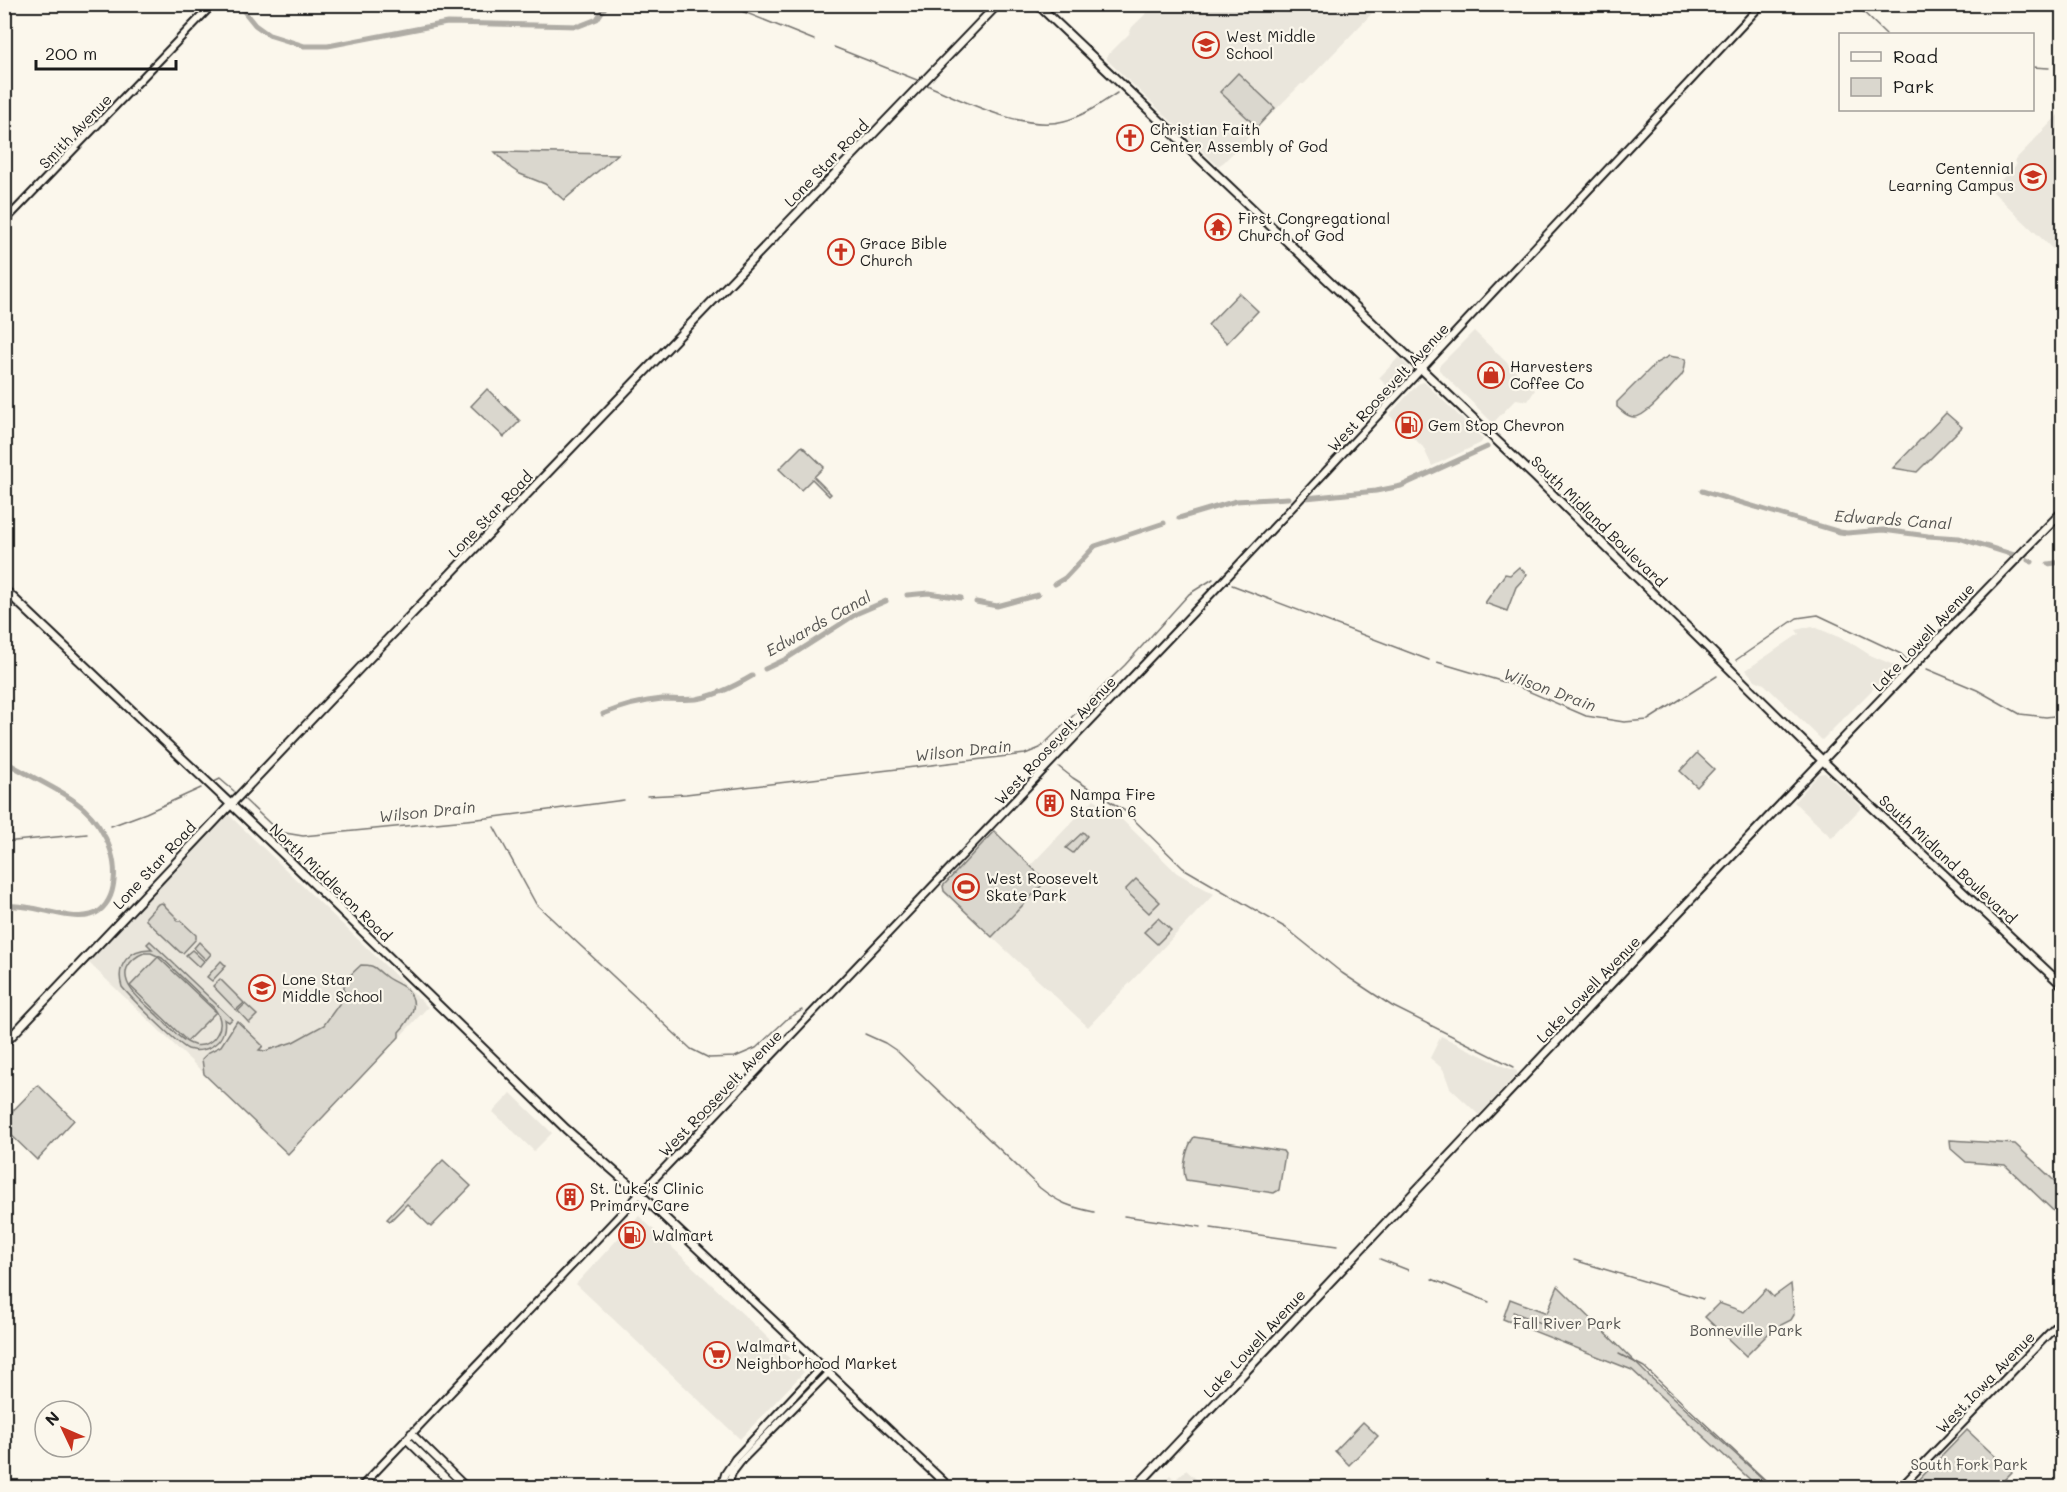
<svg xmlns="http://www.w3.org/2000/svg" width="2067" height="1492" font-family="Mali,sans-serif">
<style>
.built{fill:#eae6dc}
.green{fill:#dad7ce;stroke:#7b7a75;stroke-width:1.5;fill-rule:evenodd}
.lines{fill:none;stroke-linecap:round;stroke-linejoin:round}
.stream{stroke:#74726e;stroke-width:1.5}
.canal{stroke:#afaca5;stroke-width:5}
.tertiary-casing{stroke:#1c1c1c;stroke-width:10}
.secondary-casing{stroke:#1c1c1c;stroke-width:11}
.tertiary{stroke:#fbf7ec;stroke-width:6}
.secondary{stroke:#fbf7ec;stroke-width:7}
.labels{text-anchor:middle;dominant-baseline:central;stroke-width:4.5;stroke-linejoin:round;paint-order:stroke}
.poi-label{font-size:15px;fill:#1c1c1c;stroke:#fbf7ec;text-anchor:start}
.street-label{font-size:15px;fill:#1c1c1c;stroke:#fbf7ec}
.park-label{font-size:15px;fill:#555451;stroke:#fbf7ec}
.water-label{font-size:16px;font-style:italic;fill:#575653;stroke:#fbf7ec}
</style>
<rect width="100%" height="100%" fill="#fbf7ec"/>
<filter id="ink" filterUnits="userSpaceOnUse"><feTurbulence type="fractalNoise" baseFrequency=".0167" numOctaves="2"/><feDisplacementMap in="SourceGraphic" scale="12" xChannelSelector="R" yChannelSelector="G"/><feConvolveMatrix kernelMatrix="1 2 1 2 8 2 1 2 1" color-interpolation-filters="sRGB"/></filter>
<g filter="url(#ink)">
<g class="built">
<path d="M1155 5H1380L1304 84H1301L1224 162 1218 166 1107 60V56L1129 34 1132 27Z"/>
<path d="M2062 111V258L1991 190 2017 164 2014 161Z"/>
<path d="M1474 331 1535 390 1528 401 1516 399 1493 423 1439 370V366Z"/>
<path d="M1399 357 1408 366 1411 373 1393 392 1379 378Z"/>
<path d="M1424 382 1483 439 1481 443 1432 466 1423 447 1389 415 1418 384Z"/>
<path d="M1812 626 1848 641 1870 655 1896 666 1822 740 1764 684 1755 680 1746 670 1799 634 1796 630Z"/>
<path d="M1825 773 1862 807 1832 838 1794 802 1819 774Z"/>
<path d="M1094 799 1115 813 1177 873 1214 894 1088 1027 992 937 1045 881 1030 866Z"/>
<path d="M229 815 428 1007 288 1154 88 962Z"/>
<path d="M1441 1036 1505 1067 1517 1071V1074L1479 1115 1450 1088 1443 1069 1430 1058Z"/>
<path d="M511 1093 552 1133 534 1151 493 1112Z"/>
<path d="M639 1216 804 1372 740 1439 576 1284Z"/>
<path d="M1186 1470 1205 1487H1158L1170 1475 1175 1480Z"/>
</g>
<g class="green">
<path d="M1238 73 1275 108 1257 127 1220 92Z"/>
<path d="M495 152 618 154 564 200 545 184 520 174 511 168Z"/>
<path d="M1239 293 1258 311 1227 343 1208 325Z"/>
<path d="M1669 356 1686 359 1684 371 1681 376C1672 385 1646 418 1634 417 1627 417 1622 411 1617 407V402L1656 363Z"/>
<path d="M487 389 520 421 504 437 471 406Z"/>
<path d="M1946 413 1962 427 1917 472 1893 468Z"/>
<path d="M802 446 824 467 814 477 831 494 829 496 812 479 801 490 779 469Z"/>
<path d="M1519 567 1527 575 1516 587 1507 611 1485 603 1505 574 1510 575Z"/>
<path d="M1697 753 1714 769 1697 787 1680 771Z"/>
<path d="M994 831 1046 881 992 937 944 891 943 886Z"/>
<path d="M1083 832 1087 836 1073 853 1066 848Z"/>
<path d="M1136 879 1160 902 1149 913 1125 890Z"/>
<path d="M162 903 177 918V921H181L196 935V939L183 953 180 952 146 920V917L158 904Z"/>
<path d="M1158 918 1171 930 1157 944 1144 932Z"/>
<path d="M150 941 232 1019 229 1022 224 1019C226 1028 223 1038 215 1044 208 1050 197 1052 188 1049 177 1044 131 998 122 987 115 965 130 948 152 949L147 944ZM144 953H151L162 958 214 1008C220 1016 223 1025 217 1034 212 1043 203 1047 194 1045 180 1041 168 1025 158 1016 146 1004 120 987 127 968 131 960 136 956 144 953Z"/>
<path d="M199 942 211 954 206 960 194 948Z"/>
<path d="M192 950 204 961 199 967 186 955Z"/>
<path d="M158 957 216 1012 187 1041 130 986Z"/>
<path d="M221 961 226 966 212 981 207 977Z"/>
<path d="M361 965C376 965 374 968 385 976 391 981 398 983 405 988 422 1002 410 1020 399 1032V1037L288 1154 204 1074 202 1059 209 1052 221 1046 237 1021 263 1046 259 1050 265 1051 293 1042 324 1025 344 997V981Z"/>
<path d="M220 979 244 1003 236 1010 213 986Z"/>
<path d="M245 1004 257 1015 249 1023 238 1011Z"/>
<path d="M38 1085 74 1120 37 1160 5 1129 4 1120Z"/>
<path d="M1194 1137 1283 1151 1285 1154 1279 1190 1274 1193 1186 1180C1181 1169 1187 1146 1194 1137Z"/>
<path d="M1950 1140 2015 1144 2062 1188V1219L2005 1165 1966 1162 1951 1149Z"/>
<path d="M443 1160 471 1186 431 1227 407 1204 390 1221 387 1219Z"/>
<path d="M1791 1284 1794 1315 1791 1320 1773 1329 1746 1356 1705 1317 1719 1303 1744 1312 1766 1289 1773 1297Z"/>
<path d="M1558 1286 1647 1374 1772 1487H1758L1632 1370 1503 1319 1510 1299 1547 1313Z"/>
<path d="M1363 1422 1378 1436 1349 1465 1335 1451Z"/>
<path d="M1967 1430 2012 1472 1997 1487H1912Z"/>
</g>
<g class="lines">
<g class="stream">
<path d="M724 4 814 40"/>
<path d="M1855 4 1886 34"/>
<path d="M834 47 917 80"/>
<path d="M2032 67 2049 68"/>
<path d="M927 85C963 101 1025 132 1064 121 1084 116 1100 104 1117 93"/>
<path d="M1232 585 1429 660"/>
<path d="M1736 660 1797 618 1818 615 1901 654 1907 660"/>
<path d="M1437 662 1514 685 1586 716 1624 722 1648 720 1717 676"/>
<path d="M1927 669 1977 690 2020 714 2046 717 2062 715"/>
<path d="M1059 767 1073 778 1125 811 1183 868 1286 928 1342 973 1392 1006 1514 1067"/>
<path d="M214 782 220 779 234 791"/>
<path d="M647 796 686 794 1025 754 1040 748 1125 665 1189 594 1213 579"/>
<path d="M245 800 279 832 303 836 487 818 624 800"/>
<path d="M111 826 146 813 201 788"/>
<path d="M494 827 536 904 691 1049 709 1058 735 1057 756 1048 788 1018 802 1010"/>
<path d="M4 842 87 834"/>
<path d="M865 1034 885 1043 897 1051 1040 1188C1059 1203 1070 1207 1094 1212"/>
<path d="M1124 1216 1201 1227"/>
<path d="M1211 1228 1337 1246"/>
<path d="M1380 1259 1408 1270"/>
<path d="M1574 1260 1703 1299"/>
<path d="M1432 1279 1489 1302"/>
<path d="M1513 1312 1558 1330"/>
<path d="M1619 1354 1644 1367 1774 1488"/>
</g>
<g class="canal">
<path d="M238 4 255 25 269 35 304 46H328L447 23 579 26 597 19 607 4"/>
<path d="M1702 491 1840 532 1847 533 1883 530 1928 536 1959 538 2014 555"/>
<path d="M1306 498 1376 491 1401 486 1487 447"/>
<path d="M1179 518 1236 501 1288 498"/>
<path d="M2028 560 2032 562"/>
<path d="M2048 564 2062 562"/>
<path d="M1055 584 1065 578 1095 546 1164 523"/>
<path d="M907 595 929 593 961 598"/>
<path d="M976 602 997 606 1038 595"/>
<path d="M765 669 786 659 858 613 886 601"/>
<path d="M603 714C623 706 641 701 662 699 673 699 685 700 696 699 716 696 735 686 752 676"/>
<path d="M4 761C27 775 51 785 73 800 100 818 120 855 113 887 111 899 103 912 91 915 73 920 50 911 32 908 23 906 14 906 4 905"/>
</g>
<defs>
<g id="tertiary">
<path d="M4 222 213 4"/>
<path d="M411 1433 467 1488"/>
<path d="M406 1439 456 1488"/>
<path d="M360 1488 1230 574 1762 4"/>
<path d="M721 1488 725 1474 735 1459 822 1366"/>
<path d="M727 1488 732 1473 742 1460 829 1372"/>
<path d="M1900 1488 2062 1320"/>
</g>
<g id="secondary">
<path d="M1037 4 1535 477 1823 761 2062 985"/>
<path d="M4 589 282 853 566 1129 640 1194 950 1488"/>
<path d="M4 1044 359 669 998 4"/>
<path d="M1135 1488C1445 1162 1749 833 2062 512"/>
</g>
</defs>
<use href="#tertiary" class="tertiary-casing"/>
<use href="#secondary" class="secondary-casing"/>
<use href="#tertiary" class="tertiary"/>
<use href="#secondary" class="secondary"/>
</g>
</g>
<defs>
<symbol id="school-ring" viewBox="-11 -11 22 22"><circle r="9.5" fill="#fbf7ec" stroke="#c8321e" stroke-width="1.5"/><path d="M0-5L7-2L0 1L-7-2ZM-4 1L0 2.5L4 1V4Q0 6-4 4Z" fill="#c8321e"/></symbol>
<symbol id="church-ring" viewBox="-11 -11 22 22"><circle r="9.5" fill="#fbf7ec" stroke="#c8321e" stroke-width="1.5"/><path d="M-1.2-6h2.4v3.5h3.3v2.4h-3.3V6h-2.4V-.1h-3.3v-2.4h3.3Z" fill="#c8321e"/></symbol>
<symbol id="temple-ring" viewBox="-11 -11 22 22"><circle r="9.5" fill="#fbf7ec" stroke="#c8321e" stroke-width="1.5"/><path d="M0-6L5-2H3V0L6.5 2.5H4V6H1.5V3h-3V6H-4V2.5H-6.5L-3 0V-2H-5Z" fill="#c8321e"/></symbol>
<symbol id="shop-ring" viewBox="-11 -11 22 22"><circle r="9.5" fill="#fbf7ec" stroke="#c8321e" stroke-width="1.5"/><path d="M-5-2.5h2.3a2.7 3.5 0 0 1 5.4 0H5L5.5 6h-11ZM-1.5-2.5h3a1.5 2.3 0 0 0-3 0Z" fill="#c8321e"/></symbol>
<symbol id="fuel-ring" viewBox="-11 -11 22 22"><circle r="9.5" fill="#fbf7ec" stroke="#c8321e" stroke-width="1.5"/><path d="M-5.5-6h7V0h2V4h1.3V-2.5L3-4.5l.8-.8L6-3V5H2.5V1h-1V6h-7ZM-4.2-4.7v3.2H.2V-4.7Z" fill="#c8321e"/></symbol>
<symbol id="building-ring" viewBox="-11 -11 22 22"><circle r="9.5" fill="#fbf7ec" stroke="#c8321e" stroke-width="1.5"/><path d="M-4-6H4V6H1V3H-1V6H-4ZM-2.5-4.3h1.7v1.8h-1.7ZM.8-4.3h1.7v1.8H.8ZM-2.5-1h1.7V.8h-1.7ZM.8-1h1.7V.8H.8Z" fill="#c8321e"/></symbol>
<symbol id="stadium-ring" viewBox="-11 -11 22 22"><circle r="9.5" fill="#fbf7ec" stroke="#c8321e" stroke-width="1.5"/><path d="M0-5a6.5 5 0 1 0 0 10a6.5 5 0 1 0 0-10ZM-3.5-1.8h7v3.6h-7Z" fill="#c8321e"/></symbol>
<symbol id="supermarket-ring" viewBox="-11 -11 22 22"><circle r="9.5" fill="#fbf7ec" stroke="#c8321e" stroke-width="1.5"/><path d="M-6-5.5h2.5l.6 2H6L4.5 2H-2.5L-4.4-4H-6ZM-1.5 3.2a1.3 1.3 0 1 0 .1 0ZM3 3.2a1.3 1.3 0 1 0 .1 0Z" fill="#c8321e"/></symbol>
</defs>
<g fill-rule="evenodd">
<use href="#school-ring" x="1191" y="30" width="30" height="30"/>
<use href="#church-ring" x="1115" y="123" width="30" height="30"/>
<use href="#school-ring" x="2018" y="162" width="30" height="30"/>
<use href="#temple-ring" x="1203" y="212" width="30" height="30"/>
<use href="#church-ring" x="826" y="237" width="30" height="30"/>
<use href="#shop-ring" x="1476" y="360" width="30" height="30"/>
<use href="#fuel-ring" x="1394" y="410" width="30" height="30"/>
<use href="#building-ring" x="1035" y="788" width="30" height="30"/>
<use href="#stadium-ring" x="951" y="872" width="30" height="30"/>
<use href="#school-ring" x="247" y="973" width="30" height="30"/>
<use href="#building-ring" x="555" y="1182" width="30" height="30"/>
<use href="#fuel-ring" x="617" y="1220" width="30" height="30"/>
<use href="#supermarket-ring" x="702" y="1340" width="30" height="30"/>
</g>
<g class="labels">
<g class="poi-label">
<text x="1226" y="36">West Middle<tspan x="1226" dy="17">School</tspan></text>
<text x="1150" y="129">Christian Faith<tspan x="1150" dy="17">Center Assembly of God</tspan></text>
<text x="2014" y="168" text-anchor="end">Centennial<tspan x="2014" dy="17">Learning Campus</tspan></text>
<text x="1238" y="218">First Congregational<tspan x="1238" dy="17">Church of God</tspan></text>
<text x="860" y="243">Grace Bible<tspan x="860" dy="17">Church</tspan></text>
<text x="1510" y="366">Harvesters<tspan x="1510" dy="17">Coffee Co</tspan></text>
<text x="1428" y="425">Gem Stop Chevron</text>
<text x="1070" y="794">Nampa Fire<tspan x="1070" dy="17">Station 6</tspan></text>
<text x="986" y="878">West Roosevelt<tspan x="986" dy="17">Skate Park</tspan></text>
<text x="282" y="979">Lone Star<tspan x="282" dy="17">Middle School</tspan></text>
<text x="590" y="1188">St. Luke's Clinic<tspan x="590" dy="17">Primary Care</tspan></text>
<text x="652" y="1235">Walmart</text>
<text x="736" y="1346">Walmart<tspan x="736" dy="17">Neighborhood Market</tspan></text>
</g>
<g class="street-label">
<text transform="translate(75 131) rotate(-46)">Smith Avenue</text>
<text transform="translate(826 163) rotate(-46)">Lone Star Road</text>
<text transform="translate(1388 387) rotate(-47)">West Roosevelt Avenue</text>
<text transform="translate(490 514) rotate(-46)">Lone Star Road</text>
<text transform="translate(1599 521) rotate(44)">South Midland Boulevard</text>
<text transform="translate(1923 637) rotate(-47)">Lake Lowell Avenue</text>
<text transform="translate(1055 740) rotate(-47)">West Roosevelt Avenue</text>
<text transform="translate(1948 859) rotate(43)">South Midland Boulevard</text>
<text transform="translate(154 865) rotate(-47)">Lone Star Road</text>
<text transform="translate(331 882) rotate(44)">North Middleton Road</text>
<text transform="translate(1588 989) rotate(-46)">Lake Lowell Avenue</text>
<text transform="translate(720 1093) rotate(-46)">West Roosevelt Avenue</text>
<text transform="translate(1254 1343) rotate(-47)">Lake Lowell Avenue</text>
<text transform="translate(1985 1382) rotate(-46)">West Iowa Avenue</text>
</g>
<g class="park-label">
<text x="1567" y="1323">Fall River Park</text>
<text x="1746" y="1330">Bonneville Park</text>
<text x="1969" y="1464">South Fork Park</text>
</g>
<g class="water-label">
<text transform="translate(1893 519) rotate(4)">Edwards Canal</text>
<text transform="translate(818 623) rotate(-29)">Edwards Canal</text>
<text transform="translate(1550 689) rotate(20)">Wilson Drain</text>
<text transform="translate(963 750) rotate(-6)">Wilson Drain</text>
<text transform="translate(427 811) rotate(-6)">Wilson Drain</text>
</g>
</g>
<rect width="2067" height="1492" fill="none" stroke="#fbf7ec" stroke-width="24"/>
<rect x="12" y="12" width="2043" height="1468" fill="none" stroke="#1c1c1c" stroke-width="2" filter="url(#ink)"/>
<rect x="1839" y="33" width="195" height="78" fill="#fbf7ec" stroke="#a29f99" stroke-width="1.5"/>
<rect x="1851" y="52" width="30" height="9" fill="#fbf7ec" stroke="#a29f99" stroke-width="1.5"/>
<text x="1893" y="63" font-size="18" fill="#1c1c1c">Road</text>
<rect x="1851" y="78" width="30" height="18" fill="#dad7ce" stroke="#a29f99" stroke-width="1.5"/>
<text x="1893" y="93" font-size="18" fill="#1c1c1c">Park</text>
<g transform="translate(63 1429) rotate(314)"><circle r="28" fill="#fbf7ec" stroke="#a29f99" stroke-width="1.5"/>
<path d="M0-4.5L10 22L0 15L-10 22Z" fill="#c8321e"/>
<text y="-9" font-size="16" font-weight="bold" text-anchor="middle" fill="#1c1c1c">N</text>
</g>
<path d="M36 60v9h140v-9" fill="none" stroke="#1c1c1c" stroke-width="3"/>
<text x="45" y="60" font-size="18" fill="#1c1c1c" stroke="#fbf7ec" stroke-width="4.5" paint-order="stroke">200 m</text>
</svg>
